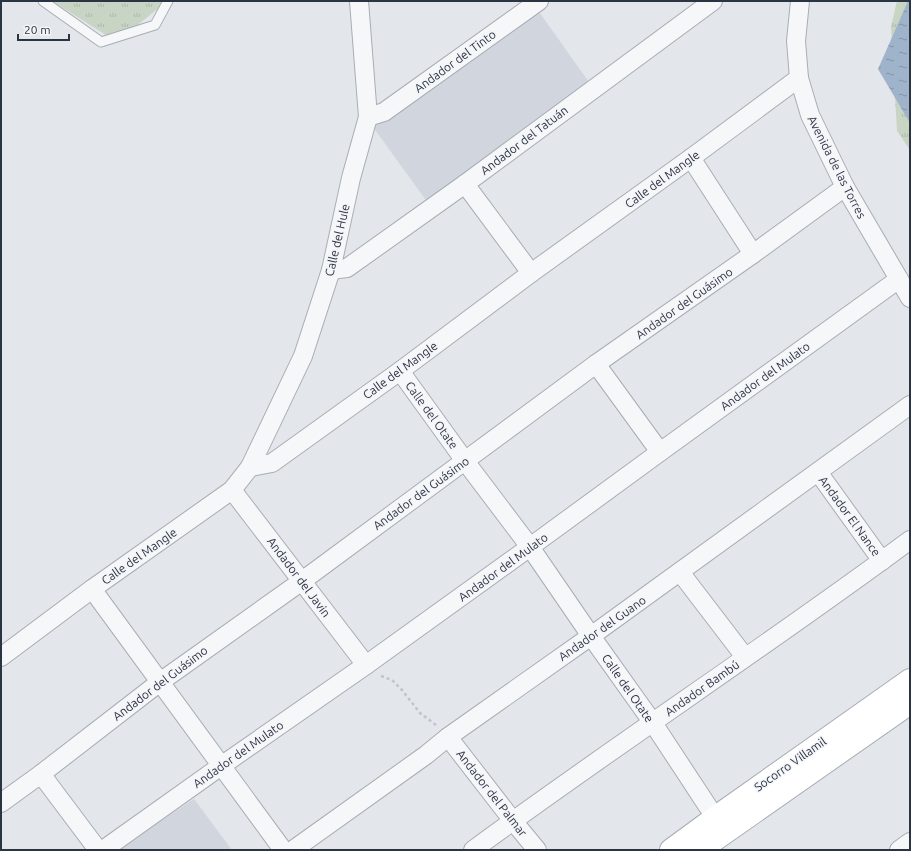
<svg xmlns="http://www.w3.org/2000/svg" width="911" height="851" font-family="Ubuntu,sans-serif">
<style>
.built{fill:#d1d5dd}
.park{fill:url(#park-tufts)}
.water{fill:url(#water-ripples)}
.lines{fill:none;stroke-linecap:round;stroke-linejoin:round}
.lane-casing{stroke:#a8adb5;stroke-width:11}
.street-casing{stroke:#a8adb5;stroke-width:20}
.secondary-casing{stroke:#a8adb5;stroke-width:24}
.path{stroke:#c1c4ca;stroke-width:2.5;stroke-dasharray:3 3;stroke-linecap:butt}
.lane{stroke:#f6f7f9;stroke-width:9}
.street{stroke:#f6f7f9;stroke-width:18}
.secondary{stroke:#fff;stroke-width:22}
.labels{text-anchor:middle;dominant-baseline:central;stroke-width:3;stroke-linejoin:round;paint-order:stroke}
.street-label{font-size:12px;fill:#2b3443;stroke:#f3f5f8}
</style>
<defs>
<pattern id="park-tufts" width="24" height="20" patternUnits="userSpaceOnUse"><rect width="24" height="20" fill="#c8d5c4"/><path d="M3 7l-1-3M5 7V3M7 7l1-3M15 17l-1-3M17 17v-4M19 17l1-3" fill="none" stroke="#acb7aa"/></pattern>
<pattern id="water-ripples" width="26" height="14" patternUnits="userSpaceOnUse"><rect width="26" height="14" fill="#9fb4ca"/><path d="M2 4q2-2 4 0t4 0M15 11q2-2 4 0t4 0" fill="none" stroke="#8293a6"/></pattern>
</defs>
<rect width="100%" height="100%" fill="#e3e6eb"/>
<g class="built">
<path d="M537 9 591 85 428 203 373 127Z"/>
<path d="M194 799 232 850H117Z"/>
</g>
<g class="park">
<path d="M52 1H167L117 42Z"/>
<path d="M897 1H910V150L897 131 891 27Z"/>
</g>
<path class="water" d="M908 1H910V123L878 69Z"/>
<g class="lines">
<defs>
<path id="lane" d="M43 1 101 42 155 25 168 1"/>
<g id="street">
<path d="M800 1 796 41 799 78 810 115 845 187 910 298"/>
<path d="M368 117 384 112 539 1"/>
<path d="M691 158 753 254"/>
<path d="M465 184 531 273"/>
<path d="M331 270 347 268 465 184 713 1"/>
<path d="M596 364 660 452"/>
<path d="M400 371 465 461 530 547 591 636 653 723 722 828"/>
<path d="M250 467 272 463 400 371 531 273 691 158 799 78"/>
<path d="M818 472 882 561"/>
<path d="M232 490 366 665"/>
<path d="M680 572 745 657"/>
<path d="M92 589 283 850"/>
<path d="M1 657 92 589 232 490 250 467 303 356 331 270 351 178 368 117 359 1"/>
<path d="M448 737 513 821 537 850"/>
<path d="M41 774 98 850"/>
<path d="M1 803 41 774 160 682 302 581 596 364 753 254 845 187"/>
<path d="M103 850 221 766 366 665 530 547 660 452 899 279"/>
<path d="M293 850 426 755 448 737 591 636 910 405"/>
<path d="M473 850C617 744 767 646 910 540"/>
<path d="M899 850 910 842"/>
</g>
<g id="secondary">
<path d="M671 850 716 817 910 680"/>
<path d="M700 850 910 703"/>
</g>
</defs>
<use href="#lane" class="lane-casing"/>
<use href="#street" class="street-casing"/>
<use href="#secondary" class="secondary-casing"/>
<path class="path" d="M381 676 392 680 402 690 420 713 436 725"/>
<use href="#lane" class="lane"/>
<use href="#street" class="street"/>
<use href="#secondary" class="secondary"/>
</g>
<g class="labels">
<g class="street-label">
<text transform="translate(455 61) rotate(-36)">Andador del Tinto</text>
<text transform="translate(524 140) rotate(-37)">Andador del Tatuán</text>
<text transform="translate(837 167) rotate(63)">Avenida de las Torres</text>
<text transform="translate(662 179) rotate(-36)">Calle del Mangle</text>
<text transform="translate(337 240) rotate(-77)">Calle del Hule</text>
<text transform="translate(684 303) rotate(-35)">Andador del Guásimo</text>
<text transform="translate(400 370) rotate(-36)">Calle del Mangle</text>
<text transform="translate(765 376) rotate(-36)">Andador del Mulato</text>
<text transform="translate(432 415) rotate(54)">Calle del Otate</text>
<text transform="translate(421 493) rotate(-36)">Andador del Guásimo</text>
<text transform="translate(850 516) rotate(54)">Andador El Nance</text>
<text transform="translate(139 556) rotate(-35)">Calle del Mangle</text>
<text transform="translate(503 567) rotate(-36)">Andador del Mulato</text>
<text transform="translate(299 577) rotate(53)">Andador del Javin</text>
<text transform="translate(602 628) rotate(-35)">Andador del Guano</text>
<text transform="translate(160 683) rotate(-37)">Andador del Guásimo</text>
<text transform="translate(628 688) rotate(55)">Calle del Otate</text>
<text transform="translate(702 688) rotate(-35)">Andador Bambú</text>
<text transform="translate(238 754) rotate(-35)">Andador del Mulato</text>
<text transform="translate(790 764) rotate(-35)">Socorro Villamil</text>
<text transform="translate(492 793) rotate(52)">Andador del Palmar</text>
</g>
</g>
<rect width="911" height="851" fill="none" stroke="#2b3443" stroke-width="4"/>
<path d="M18 34v6h51v-6" fill="none" stroke="#2b3443" stroke-width="2"/>
<text x="24" y="34" font-size="12" fill="#2b3443" stroke="#f3f5f8" stroke-width="3" paint-order="stroke">20 m</text>
</svg>
